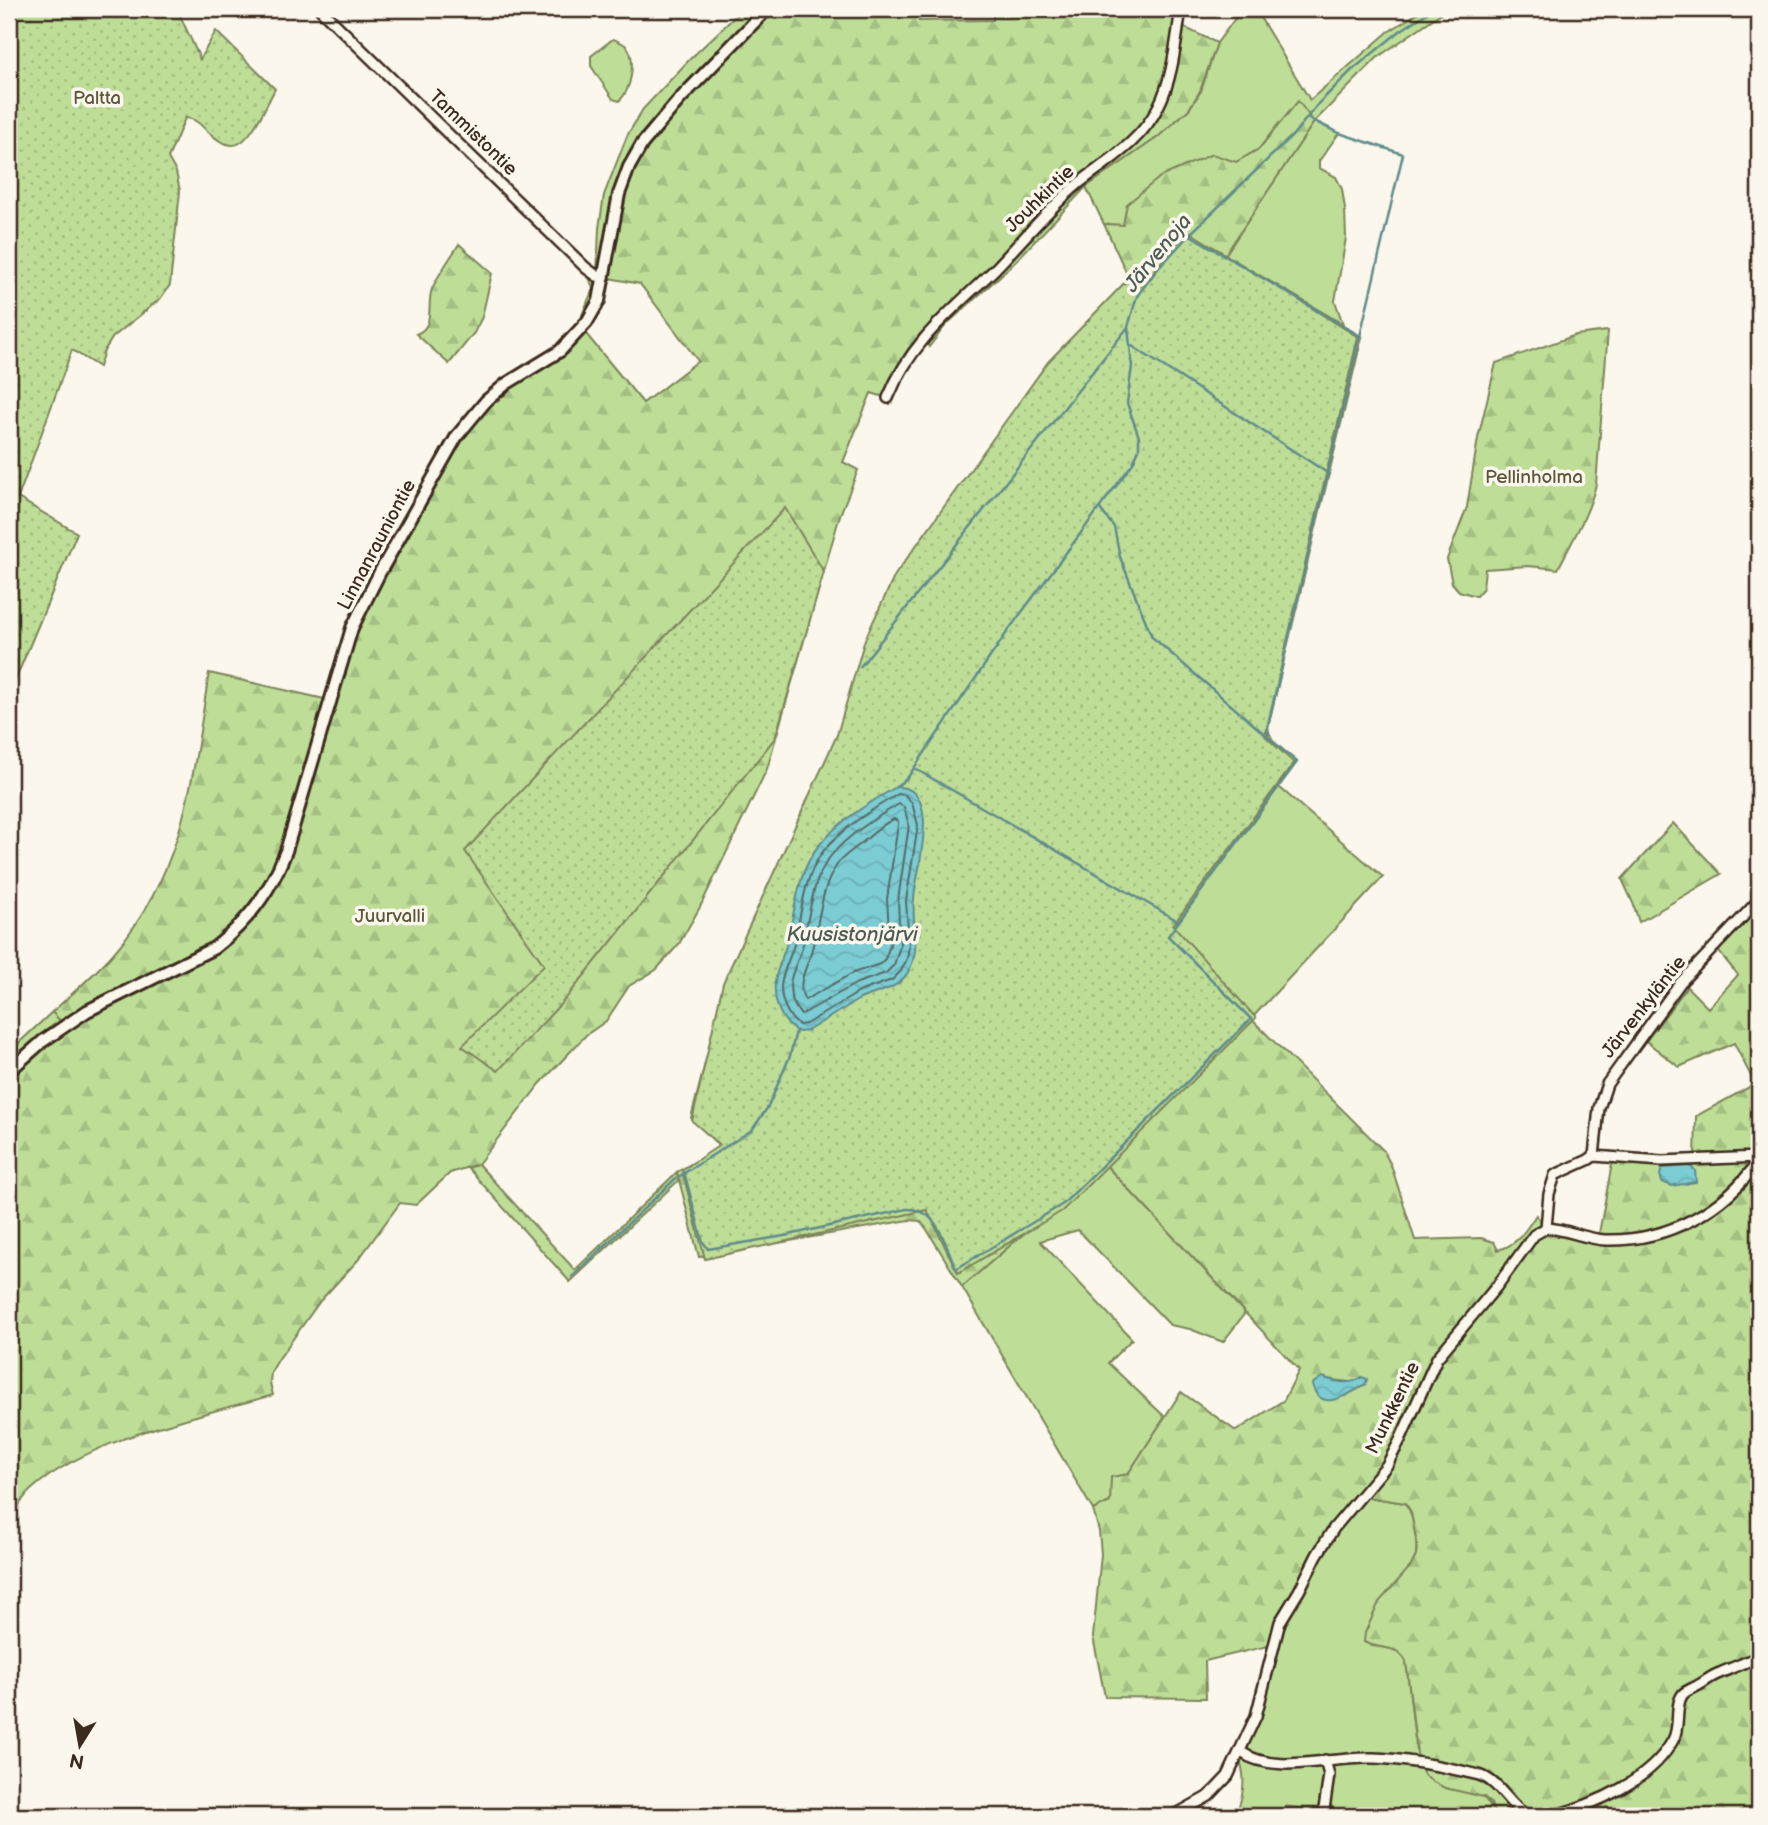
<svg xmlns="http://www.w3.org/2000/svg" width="1768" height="1825" font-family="'Balsamiq Sans',sans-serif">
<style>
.grass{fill:#bede97;stroke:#7c845a;stroke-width:2}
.forest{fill:url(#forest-firs);stroke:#7c845a;stroke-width:2;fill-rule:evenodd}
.park{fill:url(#park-dots);stroke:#7c845a;stroke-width:2}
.water{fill:url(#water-waves);stroke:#618b8b;stroke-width:2}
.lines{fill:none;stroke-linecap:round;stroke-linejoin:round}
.shore{stroke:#556b66;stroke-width:2}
.stream{stroke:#618b8b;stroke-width:2.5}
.minor-casing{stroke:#3b2a1e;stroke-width:14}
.tertiary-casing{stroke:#3b2a1e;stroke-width:16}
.minor{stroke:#fbf7ec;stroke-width:9}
.tertiary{stroke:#fbf7ec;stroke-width:10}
.labels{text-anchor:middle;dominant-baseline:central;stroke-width:7;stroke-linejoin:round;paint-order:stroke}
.park-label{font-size:19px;fill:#5c573c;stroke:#fbf7ec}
.street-label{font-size:19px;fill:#3b2a1e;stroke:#fbf7ec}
.water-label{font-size:21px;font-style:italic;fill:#4e5b54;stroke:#fbf7ec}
</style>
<defs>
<pattern id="forest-firs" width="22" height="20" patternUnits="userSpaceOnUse" patternTransform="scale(1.75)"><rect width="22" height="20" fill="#bede97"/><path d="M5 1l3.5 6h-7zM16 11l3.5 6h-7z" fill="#a4bf82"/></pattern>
<pattern id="park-dots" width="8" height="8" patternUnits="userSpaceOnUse" patternTransform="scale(1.75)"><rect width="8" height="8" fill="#bede97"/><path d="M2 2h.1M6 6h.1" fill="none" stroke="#a4bf82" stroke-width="1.8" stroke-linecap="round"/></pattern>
<pattern id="water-waves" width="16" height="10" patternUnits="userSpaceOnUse" patternTransform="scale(1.75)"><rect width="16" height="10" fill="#7bccd3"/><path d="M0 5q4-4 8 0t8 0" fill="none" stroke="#6bafb5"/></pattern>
</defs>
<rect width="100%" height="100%" fill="#fbf7ec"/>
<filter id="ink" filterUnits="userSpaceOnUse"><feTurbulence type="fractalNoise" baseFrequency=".0143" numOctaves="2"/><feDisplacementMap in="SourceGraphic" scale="14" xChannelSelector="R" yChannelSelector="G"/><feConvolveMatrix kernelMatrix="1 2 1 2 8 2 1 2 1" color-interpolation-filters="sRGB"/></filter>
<g filter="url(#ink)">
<g class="grass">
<path d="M743 9H767L604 277 587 322 582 315 593 289 586 268 597 275 599 228 604 195 627 136 643 109 690 59Z"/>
<path d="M1242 9H1255L1310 100 1388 32 1424 9H1447L1378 57 1315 121 1339 133 1319 161V168L1336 177 1342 189 1345 209 1346 238 1335 301 1343 324 1225 255 1314 122 1279 123 1259 149 1236 162 1185 168 1160 177 1123 225 1104 224 1086 187 1158 137 1189 109 1201 91 1217 43Z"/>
<path d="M613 39C618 41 625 43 628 48 636 61 631 91 619 101L613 99 591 66V56Z"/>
<path d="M1279 787 1383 877 1251 1019 1168 936Z"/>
<path d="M52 1012 64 1025 9 1071V1052Z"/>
<path d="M1101 1160 1245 1313 1223 1342 1190 1329 1170 1325 1078 1230 1040 1241 1132 1339 1108 1363 1165 1417 1110 1502 1093 1510 962 1287 1029 1229Z"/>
<path d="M478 1164 575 1270 677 1172 679 1180 570 1282 468 1168Z"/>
<path d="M1361 1496 1405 1503C1415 1517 1417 1539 1416 1556L1372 1646C1388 1648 1398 1647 1406 1661L1416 1750 1445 1788C1469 1793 1487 1790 1495 1816H1335L1326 1790 1317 1811 1285 1806 1282 1816H1235C1243 1798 1248 1777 1238 1758L1248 1736 1272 1645 1316 1555Z"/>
</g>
<g class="forest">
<path d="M767 9H919V21L993 20V9H1181L1179 25 1217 43 1200 91 1189 109 1158 137 1086 187 1012 265 946 325 929 347 924 337 888 398 871 393 843 462 858 470 840 515 767 769 700 907 679 944 656 970 629 986 606 1021 586 1035 540 1084 478 1164 450 1173 416 1205 400 1203 358 1260 320 1301 278 1360 271 1372 270 1383 273 1395C199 1416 90 1438 32 1489 22 1497 18 1510 9 1519V1071L64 1025 52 1012C74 992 98 972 117 949 186 867 193 773 209 673L329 700 345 646 471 418 582 329 643 403 698 361 640 284 604 277 613 220 642 144Z"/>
<path d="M1298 101 1314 122 1225 255 1362 337 1268 726C1269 743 1286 752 1297 762L1168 936 1383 1150 1391 1165 1415 1240 1481 1238 1494 1242 1498 1250C1518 1245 1525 1231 1536 1215L1546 1228 1598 1239 1613 1158 1695 1160 1696 1116 1755 1084 1734 1043 1679 1067 1646 1041 1687 987 1708 1008 1738 975 1715 947 1759 900V1816H1495L1491 1803 1484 1797 1445 1788 1433 1782 1424 1775 1418 1761 1406 1661C1395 1643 1381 1651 1364 1642L1365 1633 1379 1602 1411 1566 1416 1556 1417 1545 1411 1512 1405 1503 1360 1496 1334 1528 1272 1645 1205 1661 1206 1698 1105 1697 1093 1637 1101 1554 1099 1531 1093 1510 1110 1502 1111 1477 1128 1474 1181 1392 1236 1431 1284 1400 1299 1370 1101 1160 1029 1229 962 1287 926 1228 920 1221 909 1220 699 1257 677 1172 720 1147 691 1118 724 989 1137 296 1104 224 1123 225 1127 204 1160 177 1212 154 1236 162 1259 149ZM1322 1377C1337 1383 1351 1380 1365 1385L1345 1396Z"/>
<path d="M459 244 492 273 482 317 474 333 449 364 416 334C436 327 426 304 432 289 439 273 450 259 459 244Z"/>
<path d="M1608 331 1596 484C1589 514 1572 541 1558 569L1528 566 1485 569 1483 588 1476 596 1459 591 1452 583 1447 559 1467 507 1478 438 1496 363 1576 335Z"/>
<path d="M1673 823 1721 874 1639 922 1633 903 1622 879Z"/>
</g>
<g class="park">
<path d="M9 9H177L200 59 216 31 275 89C267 103 250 146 232 145 223 145 216 138 208 132 201 125 195 118 185 118L168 158 176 172 180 191 170 285 160 299 113 337 104 351 99 367 72 350 18 498 77 533 9 695Z"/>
<path d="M1188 231 1358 337 1265 736 1294 763 1173 925 1256 1018 1062 1211 958 1273 927 1210 705 1259 682 1170 720 1145 692 1121 723 983 837 735 865 639 895 575 1048 362 1131 276 1138 289Z"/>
<path d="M785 508 824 572 775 738 567 997 498 1071 462 1046 544 965 465 851Z"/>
</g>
<g class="water">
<path d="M896 787C944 785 916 872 914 898 911 924 922 949 908 972 896 992 876 991 858 1000 841 1010 824 1021 807 1031L799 1032C785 1026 776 1009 775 993 773 974 783 959 787 942 796 909 797 872 819 845 839 821 869 803 896 787Z"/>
<path d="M1689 1166 1695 1170 1696 1182 1672 1186 1662 1182 1660 1175 1662 1168Z"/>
<path d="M1322 1377C1335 1382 1351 1386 1362 1377L1367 1379 1365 1385C1347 1395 1320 1414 1312 1384Z"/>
</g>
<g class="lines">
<g class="shore">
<path d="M898 794 905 795 912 803 918 825 906 901 909 946 907 959 901 971 892 980 861 991 806 1024 799 1025C788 1018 781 1001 781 987 782 971 791 957 795 941 802 910 804 874 825 849 845 826 873 809 898 794Z"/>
<path d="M899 804 904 807 909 825 898 900 900 946 894 965 886 973 857 983 801 1015C794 1007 790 996 790 985 791 971 800 958 803 944 810 914 811 882 830 857 846 836 877 817 899 804Z"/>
<path d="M894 819 898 821V825L887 899 890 945 885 959 880 964 853 973 805 1000C795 984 808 967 812 949 820 921 820 887 839 862 846 854 856 848 864 841 874 833 882 824 894 819Z"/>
</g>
<g class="stream">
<path d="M1190 235 1362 337"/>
<path d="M1132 346 1329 474"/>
<path d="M860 667 1128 327"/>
<path d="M1268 735V726L1403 154 1339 133 1307 118"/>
<path d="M914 768 1178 921"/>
<path d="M896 787 908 777 1010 628 1133 463 1139 449V437L1127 403 1132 366 1128 327 1137 296 1156 271 1190 234 1293 135 1318 104 1351 71 1400 31 1433 9"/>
<path d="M684 1172 703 1242 708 1249 784 1236 907 1209C938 1208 945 1244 956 1269L1063 1204 1251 1019 1168 936 1297 762 1152 637 1120 557 1114 527 1100 509"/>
<path d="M572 1277 675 1179 752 1130 768 1107 790 1056 796 1031"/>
</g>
<defs>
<g id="minor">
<path d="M320 9 586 268 597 276 604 277"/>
<path d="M888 398C912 339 953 310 996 268 1023 240 1048 209 1078 184 1107 161 1141 142 1158 107 1173 79 1176 40 1181 9"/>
<path d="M1594 1156 1599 1108 1607 1084 1680 983 1759 900"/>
<path d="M1546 1228 1549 1194 1555 1175 1588 1160 1594 1156 1662 1161 1759 1157"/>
<path d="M1241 1752C1275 1776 1332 1756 1373 1758 1408 1759 1446 1767 1479 1775 1500 1781 1509 1807 1528 1816"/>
<path d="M1173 1816 1209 1796 1228 1776 1256 1716 1280 1622 1299 1591 1317 1555 1334 1528 1387 1465 1400 1440 1437 1358 1497 1286 1534 1235 1546 1228C1567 1229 1585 1239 1605 1240 1667 1242 1725 1210 1759 1160"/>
<path d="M1323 1816 1329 1775 1325 1760"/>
<path d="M1553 1816C1595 1804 1651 1781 1673 1740 1681 1726 1674 1705 1683 1694 1687 1690 1692 1689 1697 1686 1705 1682 1711 1676 1720 1673 1733 1667 1746 1663 1759 1656"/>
</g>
<path id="tertiary" d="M9 1071 43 1041 87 1011 214 948C248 922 271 891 286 851L352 628 380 572 457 436 486 401 506 384 560 351 587 322 599 301 619 194 629 167 642 144 679 100 767 9"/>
</defs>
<use href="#minor" class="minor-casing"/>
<use href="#tertiary" class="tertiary-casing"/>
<use href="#minor" class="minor"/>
<use href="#tertiary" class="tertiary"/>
</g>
</g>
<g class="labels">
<g class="park-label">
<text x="97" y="98">Paltta</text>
<text x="1534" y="477">Pellinholma</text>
<text x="390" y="916">Juurvalli</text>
</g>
<g class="street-label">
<text transform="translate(473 133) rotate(44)">Tammistontie</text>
<text transform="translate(1040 199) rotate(-44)">Jouhkintie</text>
<text transform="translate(377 545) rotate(-62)">Linnanrauniontie</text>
<text transform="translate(1644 1007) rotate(-52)">Järvenkyläntie</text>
<text transform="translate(1393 1408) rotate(-64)">Munkkentie</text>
</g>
<g class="water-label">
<text transform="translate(1158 253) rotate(-51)">Järvenoja</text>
<text x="852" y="934">Kuusistonjärvi</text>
</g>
</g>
<rect width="1768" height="1825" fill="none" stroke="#fbf7ec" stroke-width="35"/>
<rect x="18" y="18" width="1733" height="1790" fill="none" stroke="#3b2a1e" stroke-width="2.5" filter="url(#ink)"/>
<g transform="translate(80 1745) rotate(191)" stroke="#fbf7ec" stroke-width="5" paint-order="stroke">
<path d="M0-5L12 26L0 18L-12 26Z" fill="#3b2a1e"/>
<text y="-10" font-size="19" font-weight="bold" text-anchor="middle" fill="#3b2a1e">N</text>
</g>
</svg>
